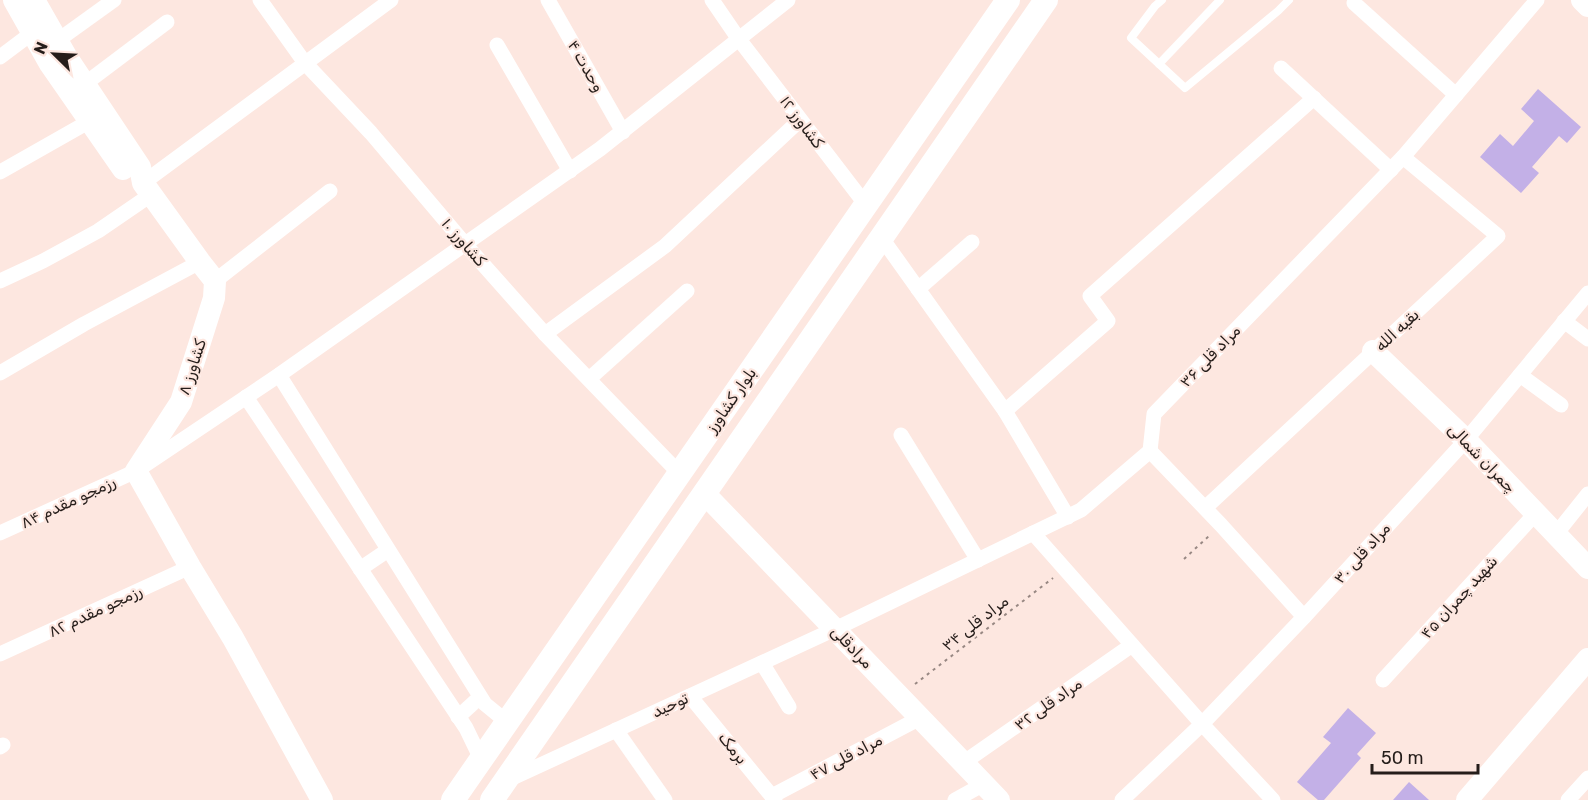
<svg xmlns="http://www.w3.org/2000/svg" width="1588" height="800" font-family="Rubik,Vazirmatn,sans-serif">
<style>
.building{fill:#c3b0e7}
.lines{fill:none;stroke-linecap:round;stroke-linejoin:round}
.path{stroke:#988883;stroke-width:2;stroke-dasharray:3 4.5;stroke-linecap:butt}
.lane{stroke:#fff;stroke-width:8}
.street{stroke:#fff;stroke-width:15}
.secondary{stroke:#fff;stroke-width:22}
.primary{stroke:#fff;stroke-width:24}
.labels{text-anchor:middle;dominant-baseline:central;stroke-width:4.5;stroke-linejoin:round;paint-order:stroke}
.street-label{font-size:16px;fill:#251d1a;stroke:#fde7e0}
</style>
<rect width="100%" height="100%" fill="#fde7e0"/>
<g class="building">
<path d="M1538 89 1581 127 1567 143 1559 136 1532 167 1539 173 1521 193 1480 157 1500 134 1513 146 1534 121 1521 109Z"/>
<path d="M1348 708 1376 733 1357 754 1361 758 1324 800H1318L1297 782 1331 743 1323 737Z"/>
<path d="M1409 782 1429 800H1393Z"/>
</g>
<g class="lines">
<g class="path">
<path d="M1184 559 1210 535"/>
<path d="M915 684 1053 578"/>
</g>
<g class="lane">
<path d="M1162 0 1155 6 1131 38 1185 88 1278 11 1289 0"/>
<path d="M1159 64 1220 0"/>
</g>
<g class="street">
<path d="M260 0 305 63 371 133 465 244 545 334 680 474"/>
<path d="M548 0 623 132"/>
<path d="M712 0 738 38 866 205"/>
<path d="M1354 3 1456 95"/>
<path d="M57 41 114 0"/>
<path d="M497 45 570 171"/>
<path d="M0 57 32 33"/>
<path d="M1281 68 1391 170"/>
<path d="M86 83 167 22"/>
<path d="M0 172 90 121"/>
<path d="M143 183 391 0"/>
<path d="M881 237 1005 411 1068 517"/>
<path d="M0 281 43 261 98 231 152 194"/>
<path d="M215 281 330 191"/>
<path d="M918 289 972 242"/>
<path d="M1564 321 1588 339"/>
<path d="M545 334 665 246 800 120"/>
<path d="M0 373 84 324 200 262"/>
<path d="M279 375 485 704 507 722"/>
<path d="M1520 375 1561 405"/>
<path d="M589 379 687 291"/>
<path d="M246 397 466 728 481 759"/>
<path d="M1005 411 1108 321 1090 296 1314 98"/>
<path d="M901 435 978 560"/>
<path d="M1150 451 1221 525 1304 617"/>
<path d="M1205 508 1498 236 1403 157"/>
<path d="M0 533 136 471 279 375 600 149 788 0"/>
<path d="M1033 533 1202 724 1273 800"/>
<path d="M1556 534 1588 494"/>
<path d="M360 569 388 550"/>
<path d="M0 654 190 567"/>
<path d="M762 663 789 707"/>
<path d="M1383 680 1536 513"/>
<path d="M690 696 775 800"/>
<path d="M458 717 480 697"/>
<path d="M616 730 665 800"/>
<path d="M0 747 3 745"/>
<path d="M963 763 1132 645"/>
<path d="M508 780 835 629 1081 510 1150 451 1154 414 1403 157 1537 0"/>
<path d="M772 796 920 718"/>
<path d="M955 800 984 784"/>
<path d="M1122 800 1202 724 1304 617 1466 440 1588 293"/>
<path d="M1568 800 1588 778"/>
</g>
<g class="secondary">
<path d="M14 0 50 64 123 169"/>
<path d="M34 0 66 56 140 167 143 183 200 262 215 281 214 298 181 402 136 471 190 567 233 638 322 800"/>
<path d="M1582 0 1588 6"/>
<path d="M1373 351 1466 440 1588 568"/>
<path d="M704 493 999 800"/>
<path d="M1467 800 1588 659"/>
</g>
<g class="primary">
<path d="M453 800 1008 0"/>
<path d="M492 800 1046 0"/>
</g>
</g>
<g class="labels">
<g class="street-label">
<text transform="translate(586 66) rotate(60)">وحدت ۴</text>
<text transform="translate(802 122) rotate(53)">کشاورز ۱۲</text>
<text transform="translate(464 242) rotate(49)">کشاورز ۱۰</text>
<text transform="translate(1397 330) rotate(-43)">بقیه الله</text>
<text transform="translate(1210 356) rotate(-46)">مراد قلی ۳۶</text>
<text transform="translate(192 367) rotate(-72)">کشاورز ۸</text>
<text transform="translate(731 400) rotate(-55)">بلوار کشاورز</text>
<text transform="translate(1482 458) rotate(46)">چمران شمالی</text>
<text transform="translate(68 502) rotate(-25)">رزمجو مقدم ۸۴</text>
<text transform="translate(1362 553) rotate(-48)">مراد قلی ۳۰</text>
<text transform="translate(1459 597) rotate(-48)">شهید چمران ۴۵</text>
<text transform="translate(95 611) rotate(-25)">رزمجو مقدم ۸۲</text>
<text transform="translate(975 623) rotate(-38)">مراد قلی ۳۴</text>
<text transform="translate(852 647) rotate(46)">مرادقلی</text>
<text transform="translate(1048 704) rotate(-35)">مراد قلی ۳۲</text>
<text transform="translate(670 705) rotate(-25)">توحید</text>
<text transform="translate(733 748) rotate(51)">برمک</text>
<text transform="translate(846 757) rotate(-28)">مراد قلی ۴۷</text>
</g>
</g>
<g transform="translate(54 54) rotate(294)" stroke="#fde7e0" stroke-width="4.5" paint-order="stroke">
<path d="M0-4.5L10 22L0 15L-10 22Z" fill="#251d1a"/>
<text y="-9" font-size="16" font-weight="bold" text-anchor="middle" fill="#251d1a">N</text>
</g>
<path d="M1372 764v9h106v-9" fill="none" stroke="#251d1a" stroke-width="3"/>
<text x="1381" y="764" font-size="18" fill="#251d1a" stroke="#fde7e0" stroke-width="4.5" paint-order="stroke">50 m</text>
</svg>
